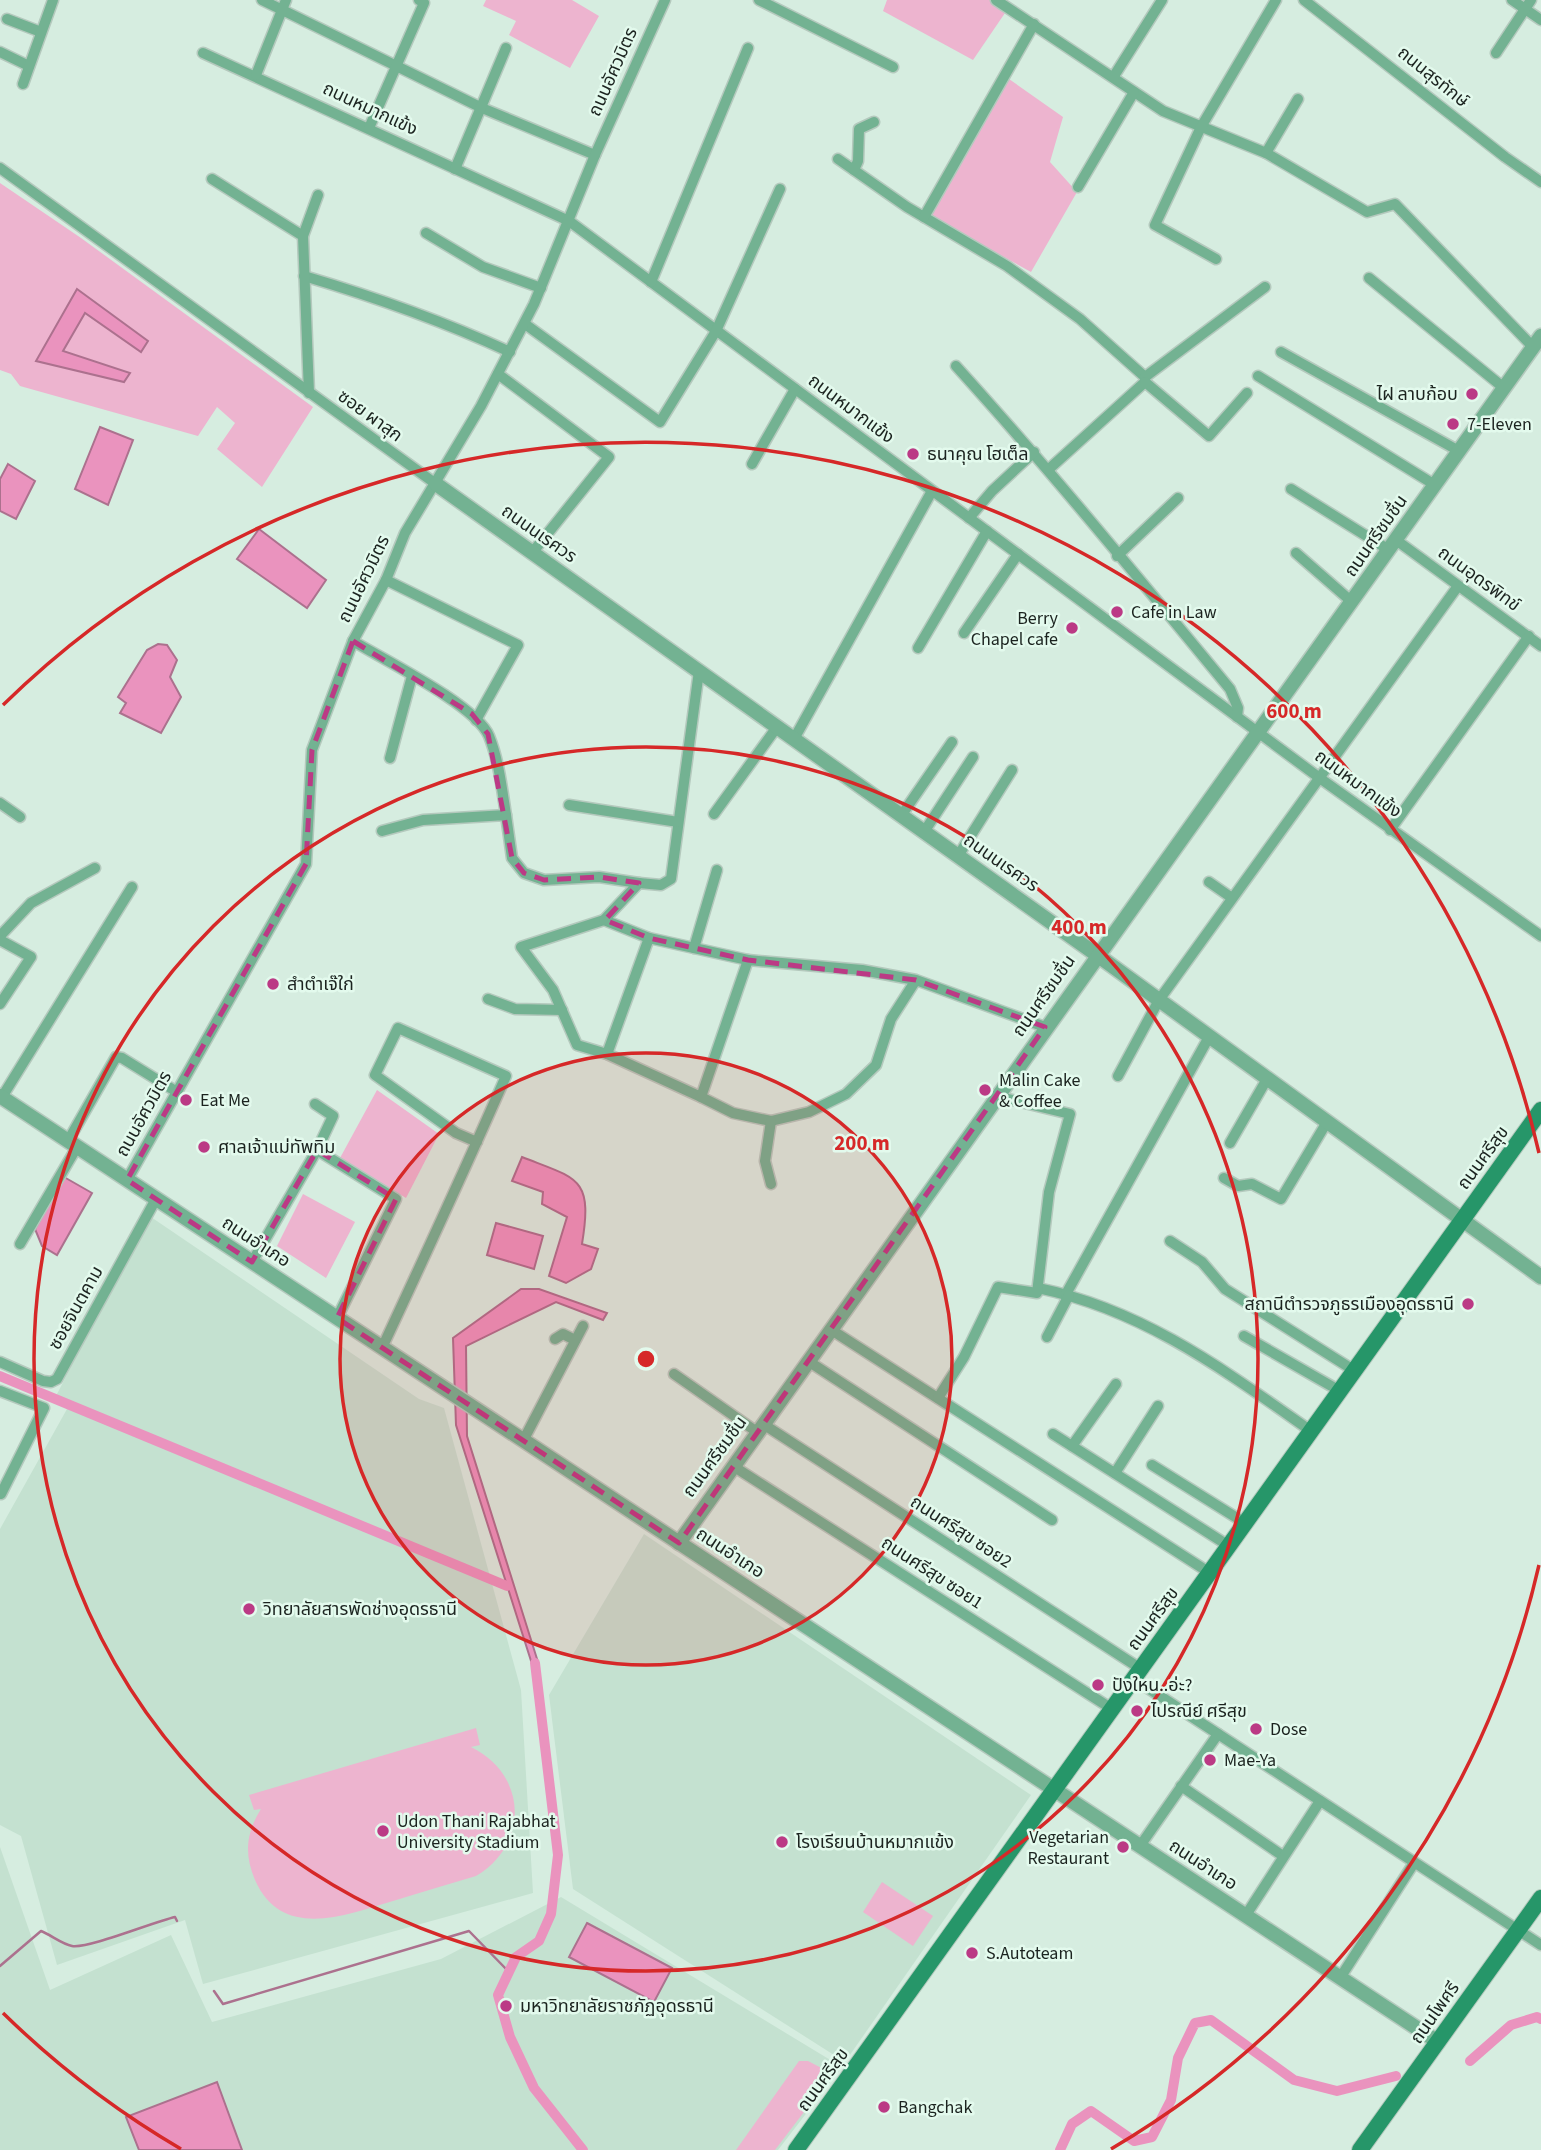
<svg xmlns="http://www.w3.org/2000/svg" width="1541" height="2150" font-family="'Source Sans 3','Noto Sans Thai',sans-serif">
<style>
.built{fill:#c4e1d0}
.green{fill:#edb4cf}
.water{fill:#ea93be;stroke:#ac718e;stroke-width:2}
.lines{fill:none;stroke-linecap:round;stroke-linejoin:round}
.stream{stroke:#ac718e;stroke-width:2.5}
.canal{stroke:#ea93be;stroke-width:10}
.minor-casing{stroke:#b4c9bd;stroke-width:13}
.tertiary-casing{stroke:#b4c9bd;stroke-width:17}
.secondary-casing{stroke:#b4c9bd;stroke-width:18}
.minor{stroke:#73b292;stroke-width:10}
.tertiary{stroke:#73b292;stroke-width:14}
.secondary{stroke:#269669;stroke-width:16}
.marked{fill:none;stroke:#bb3a85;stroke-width:5;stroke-dasharray:14 9;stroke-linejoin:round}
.ring{fill:none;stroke:#d62828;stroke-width:3.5}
.poi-dot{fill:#bb3a85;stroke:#e3faed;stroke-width:2.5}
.labels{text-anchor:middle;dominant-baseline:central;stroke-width:5;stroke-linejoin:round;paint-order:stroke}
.street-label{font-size:18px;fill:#1b231f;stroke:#e3faed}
.poi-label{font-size:18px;fill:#1b231f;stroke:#e3faed;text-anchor:start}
.centre{fill:#d62828;stroke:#e3faed;stroke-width:3.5}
.ring-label{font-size:21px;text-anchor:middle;font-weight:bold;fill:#d62828;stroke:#e3faed;stroke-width:5;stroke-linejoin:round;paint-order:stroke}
</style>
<rect width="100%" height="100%" fill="#d6ede0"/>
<g class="built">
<path d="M148 1215 419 1399 444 1408 521 1690 533 1893 203 1984 185 1920 57 1965 21 1836 0 1825V1529L67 1409 54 1400Z"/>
<path d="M644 1534 1031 1795 845 2062 573 1889 549 1695Z"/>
<path d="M0 1847 50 1990 171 1935 212 2022 441 1959 561 1897 842 2067 778 2150H0Z"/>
</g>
<g class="green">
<path d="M486 0H572L599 16 570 68 509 35 516 21 483 6Z"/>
<path d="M887 0H990L1007 10 973 60 883 11Z"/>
<path d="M1009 79 1063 117 1050 162 1077 192 1031 272 930 216Z"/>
<path d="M0 183 81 238 313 407 262 487 217 449 235 423 217 407 198 436 20 386 11 374 0 370Z"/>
<path d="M377 1090 439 1134 406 1198 340 1158Z"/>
<path d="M303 1194 355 1222 326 1278 277 1246Z"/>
<path d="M476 1728 480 1745 471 1747C527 1774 530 1844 476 1876 448 1884 420 1893 393 1901 346 1915 282 1941 255 1880 244 1854 246 1833 261 1809L254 1810 249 1795Z"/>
<path d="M882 1882 933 1916 913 1946 863 1912Z"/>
<path d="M799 2061H808L833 2074 775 2150H736Z"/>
</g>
<g class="water">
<path d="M77 289 148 341 141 352 85 313 63 351 130 373 124 382 36 361Z"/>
<path d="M100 427 133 440 108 505 75 489Z"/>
<path d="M8 464 35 481 16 519 0 511V479Z"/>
<path d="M259 529 326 580 307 608 237 559Z"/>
<path d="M158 644 167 645 177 660 170 677 181 697 161 733 120 713 126 703 118 697 147 650Z"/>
<path d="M522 1157C578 1179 593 1177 582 1244L598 1249 591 1269 566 1283 549 1276 567 1217 542 1204 543 1192 512 1181Z"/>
<path d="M64 1177 92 1193 57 1255 42 1246 35 1229Z"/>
<path d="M496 1223 543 1236 534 1269 487 1255Z"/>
<path d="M521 1289H539L607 1313 603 1320 556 1302 466 1346 467 1436 538 1662 532 1664 456 1425 453 1338Z"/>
<path d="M587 1923 672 1968 654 2002 569 1957Z"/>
<path d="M217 2082 242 2150H139L126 2117Z"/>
</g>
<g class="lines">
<g class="stream">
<path d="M0 1966 41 1931C51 1935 62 1944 72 1946 88 1949 153 1922 175 1917L177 1921"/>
<path d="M214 1991 223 2004 469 1931 509 1972"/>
</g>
<g class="canal">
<path d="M0 1376 507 1586"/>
<path d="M535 1663 558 1855 551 1914 539 1941 516 1957 498 1995 510 2037 534 2088 583 2150"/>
<path d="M1470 2061 1511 2025 1537 2017 1541 2019"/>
<path d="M1060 2150 1072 2124 1091 2111 1134 2141 1152 2137 1171 2100 1178 2058 1195 2023 1211 2020 1294 2080 1337 2091 1396 2076"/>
</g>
<defs>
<g id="minor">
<path d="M262 0 482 108 595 155"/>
<path d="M759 0 893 67"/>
<path d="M996 0 1163 111 1266 153 1367 212 1395 204 1533 347"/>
<path d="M1304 0 1505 157 1541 182"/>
<path d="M1512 0 1541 20"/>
<path d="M7 19 41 32"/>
<path d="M0 52 29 66"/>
<path d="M203 53 569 221 1321 779 1541 936"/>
<path d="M1496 53 1531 0"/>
<path d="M256 75 286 0"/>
<path d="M1114 76 1162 0"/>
<path d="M23 84 53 0"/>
<path d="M369 128 424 3 419 0"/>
<path d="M1266 153 1298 99"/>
<path d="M838 159 907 207 1007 266 1080 319 1145 377V382L1049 469"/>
<path d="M0 168 436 484"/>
<path d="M455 169 506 48"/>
<path d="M854 170 858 161 859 129 874 122"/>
<path d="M212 179 303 236"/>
<path d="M1078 187 1134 92"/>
<path d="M924 217 1034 24"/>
<path d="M426 233 483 267 541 288"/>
<path d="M1216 259 1155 225 1201 127 1276 0"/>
<path d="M304 276C375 297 443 321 510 352"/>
<path d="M1369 278 1504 388"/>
<path d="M651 282 748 48"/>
<path d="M525 324 660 422 716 331 780 189"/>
<path d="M1281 352 1459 451"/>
<path d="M956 366C1051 471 1140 580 1230 689L1238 708 1237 717"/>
<path d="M498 374 609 457 532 553"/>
<path d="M1258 376 1435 485"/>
<path d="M1145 377 1265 287"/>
<path d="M1145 382 1209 436 1247 393"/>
<path d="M309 393 303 236 318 195"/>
<path d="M752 464 795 389"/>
<path d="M1291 489 1389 550"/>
<path d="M969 518 992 491 1034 452"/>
<path d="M1396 540 1541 646"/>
<path d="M1296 553 1352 602"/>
<path d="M1117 556 1178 498"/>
<path d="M386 580 518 645 476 720"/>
<path d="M964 633 1018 554"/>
<path d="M353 641C384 660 476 705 489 736 499 761 502 789 506 815"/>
<path d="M918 648 987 531"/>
<path d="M699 671 671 879 661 885 639 883 604 920 521 947 553 990 577 1045 607 1054 701 1097"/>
<path d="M794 739 932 491"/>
<path d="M390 758 412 676"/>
<path d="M0 803 20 817"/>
<path d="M569 805 678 822"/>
<path d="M714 814 777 727"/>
<path d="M901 816 952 742"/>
<path d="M1390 830 1529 636"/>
<path d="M382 831 423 820 506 815 512 858 524 873 544 880 599 877 639 883"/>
<path d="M924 832 973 757"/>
<path d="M958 856 1012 770"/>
<path d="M1209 882 1232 898"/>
<path d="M604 920 649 938"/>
<path d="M0 936 31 903 95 868"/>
<path d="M0 940 31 957 0 1004"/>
<path d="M694 948 717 870"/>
<path d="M916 980 891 1019 876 1065 846 1094 809 1112 771 1121 733 1113 701 1097 748 960 862 970 916 980 1045 1027"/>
<path d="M488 999 515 1009 562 1010"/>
<path d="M607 1054 649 938 748 960"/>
<path d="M1118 1076 1159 1000 1458 586"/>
<path d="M2 1097 132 887"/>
<path d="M315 1104 333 1116 317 1150"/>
<path d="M68 1141 116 1057 122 1058 177 1092"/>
<path d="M1230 1143 1267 1079"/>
<path d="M1224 1178 1238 1186 1252 1184 1281 1199 1327 1122"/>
<path d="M127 1180 306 864 312 750 353 641 386 580 405 533 481 406 534 304 595 155 665 0"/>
<path d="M771 1184 765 1161 771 1121"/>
<path d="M1170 1241 1202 1262 1225 1289 1355 1371"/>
<path d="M20 1244 77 1147"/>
<path d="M252 1262 317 1150 396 1199 337 1318"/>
<path d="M1038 1288C1144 1310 1224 1370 1311 1431"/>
<path d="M1066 1294 1209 1037"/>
<path d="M830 1329 1210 1573"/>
<path d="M1244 1336 1340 1391"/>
<path d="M1047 1337 1069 1295"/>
<path d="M555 1339 563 1334 575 1340"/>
<path d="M382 1348C424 1258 466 1167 506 1076L398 1028 375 1075 456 1133 477 1142"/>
<path d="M808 1361 1052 1520"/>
<path d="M0 1362 43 1381 51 1382 57 1379 156 1199"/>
<path d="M674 1374 757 1432"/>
<path d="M0 1391 44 1408 1 1494"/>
<path d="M938 1398 964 1357 998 1287 1037 1293 1049 1192 1070 1114 996 1096"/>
<path d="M763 1424 1141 1669"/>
<path d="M1053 1434 1229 1546"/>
<path d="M523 1441 583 1326"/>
<path d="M1072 1446 1116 1384"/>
<path d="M1152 1465 1245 1523"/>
<path d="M733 1466 1112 1709"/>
<path d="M1115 1473 1158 1406"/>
<path d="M1134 1679 1541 1945"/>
<path d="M1181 1786 1283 1856"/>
<path d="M1140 1846 1218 1734"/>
<path d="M1246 1915 1320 1801"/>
<path d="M1340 1978 1414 1863"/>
</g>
<g id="tertiary">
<path d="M436 484 1097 955 1541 1277"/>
<path d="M0 1096 1438 2042"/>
<path d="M679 1543 1541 336"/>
</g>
<g id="secondary">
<path d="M796 2150 1541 1110"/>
<path d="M1360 2150 1541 1898"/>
</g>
</defs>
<use href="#minor" class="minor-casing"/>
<use href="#tertiary" class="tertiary-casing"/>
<use href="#secondary" class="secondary-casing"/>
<use href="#minor" class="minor"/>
<use href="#tertiary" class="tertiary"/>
<use href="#secondary" class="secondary"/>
</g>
<path class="marked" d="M353 641 472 714 488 734 512 858 524 873 544 880 599 877 639 883 605 920 649 938 748 960 916 980 1045 1027 679 1543 337 1318 396 1199 317 1150 252 1262 127 1180 306 864 312 750Z"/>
<circle cx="646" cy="1359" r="306" fill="#d62828" fill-opacity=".12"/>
<g class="ring">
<circle cx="646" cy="1359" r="306"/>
<circle cx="646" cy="1359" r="612"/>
<path d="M1539 1565A917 917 0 0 1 1111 2149M181 2149A917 917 0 0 1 3 2013M3 705A917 917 0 0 1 1539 1153"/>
</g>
<g class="poi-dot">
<circle cx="1472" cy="394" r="7"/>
<circle cx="1453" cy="424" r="7"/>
<circle cx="913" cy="454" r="7"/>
<circle cx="1117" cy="612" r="7"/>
<circle cx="1072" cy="628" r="7"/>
<circle cx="273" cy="984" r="7"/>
<circle cx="985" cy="1090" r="7"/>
<circle cx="186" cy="1100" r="7"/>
<circle cx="204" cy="1147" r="7"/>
<circle cx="1468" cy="1304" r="7"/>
<circle cx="249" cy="1609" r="7"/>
<circle cx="1098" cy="1685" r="7"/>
<circle cx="1137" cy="1711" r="7"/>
<circle cx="1256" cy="1729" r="7"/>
<circle cx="1210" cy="1760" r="7"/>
<circle cx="383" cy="1831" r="7"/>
<circle cx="782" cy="1842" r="7"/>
<circle cx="1123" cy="1847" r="7"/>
<circle cx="972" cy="1953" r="7"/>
<circle cx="506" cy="2006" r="7"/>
<circle cx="884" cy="2107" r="7"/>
</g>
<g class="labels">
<g class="street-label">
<text transform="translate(613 72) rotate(-66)">ถนนอัศวมิตร</text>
<text transform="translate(1433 77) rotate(39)">ถนนสุรทักษ์</text>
<text transform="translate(370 109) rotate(25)">ถนนหมากแข้ง</text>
<text transform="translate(851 409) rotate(37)">ถนนหมากแข้ง</text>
<text transform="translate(370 416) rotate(36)">ซอย ผาสุก</text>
<text transform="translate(539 534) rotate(35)">ถนนนเรศวร</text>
<text transform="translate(1376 536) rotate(-55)">ถนนศรีชมชื่น</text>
<text transform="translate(364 579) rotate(-64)">ถนนอัศวมิตร</text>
<text transform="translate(1479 579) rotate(36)">ถนนอุดรพิทข์</text>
<text transform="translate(1358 784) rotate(36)">ถนนหมากแข้ง</text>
<text transform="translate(1001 863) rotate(35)">ถนนนเรศวร</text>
<text transform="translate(1044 996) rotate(-55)">ถนนศรีชมชื่น</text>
<text transform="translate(144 1114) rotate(-61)">ถนนอัศวมิตร</text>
<text transform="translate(1483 1158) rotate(-54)">ถนนศรีสุข</text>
<text transform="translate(256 1242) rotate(33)">ถนนอำเภอ</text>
<text transform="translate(76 1308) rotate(-61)">ซอยจินตคาม</text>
<text transform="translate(715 1457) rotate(-54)">ถนนศรีชมชื่น</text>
<text transform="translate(961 1532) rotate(33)">ถนนศรีสุข ซอย2</text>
<text transform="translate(730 1553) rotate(33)">ถนนอำเภอ</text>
<text transform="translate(932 1573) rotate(33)">ถนนศรีสุข ซอย1</text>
<text transform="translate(1153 1619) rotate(-54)">ถนนศรีสุข</text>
<text transform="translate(1203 1865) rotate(33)">ถนนอำเภอ</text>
<text transform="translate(1435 2013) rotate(-55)">ถนนโพศรี</text>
<text transform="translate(823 2080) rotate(-54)">ถนนศรีสุข</text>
</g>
<g class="poi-label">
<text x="1458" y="394" text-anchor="end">ไฝ ลาบก้อบ</text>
<text x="1467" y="424">7-Eleven</text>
<text x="927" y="454">ธนาคุณ โฮเต็ล</text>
<text x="1131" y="612">Cafe in Law</text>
<text x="1058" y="618" text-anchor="end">Berry<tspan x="1058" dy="21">Chapel cafe</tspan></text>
<text x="287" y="984">สำตำเจ๊ใก่</text>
<text x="999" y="1080">Malin Cake<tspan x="999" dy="21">&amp; Coffee</tspan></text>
<text x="200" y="1100">Eat Me</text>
<text x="218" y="1147">ศาลเจ้าแม่ทัพทิม</text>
<text x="1454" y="1304" text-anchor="end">สถานีตำรวจภูธรเมืองอุดรธานี</text>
<text x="263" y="1609">วิทยาลัยสารพัดช่างอุดรธานี</text>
<text x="1112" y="1685">ปังใหน..อ่ะ?</text>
<text x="1151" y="1711">ไปรณีย์ ศรีสุข</text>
<text x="1270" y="1729">Dose</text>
<text x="1224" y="1760">Mae-Ya</text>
<text x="397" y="1821">Udon Thani Rajabhat<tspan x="397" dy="21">University Stadium</tspan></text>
<text x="1109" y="1837" text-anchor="end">Vegetarian<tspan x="1109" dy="21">Restaurant</tspan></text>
<text x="796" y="1842">โรงเรียนบ้านหมากแข้ง</text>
<text x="986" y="1953">S.Autoteam</text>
<text x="520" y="2006">มหาวิทยาลัยราชภัฏอุดรธานี</text>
<text x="898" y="2107">Bangchak</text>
</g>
</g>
<circle cx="646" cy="1359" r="10" class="centre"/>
<g class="ring-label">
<text x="1294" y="718">600 m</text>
<text x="1079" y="934">400 m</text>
<text x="862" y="1150">200 m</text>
</g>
</svg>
